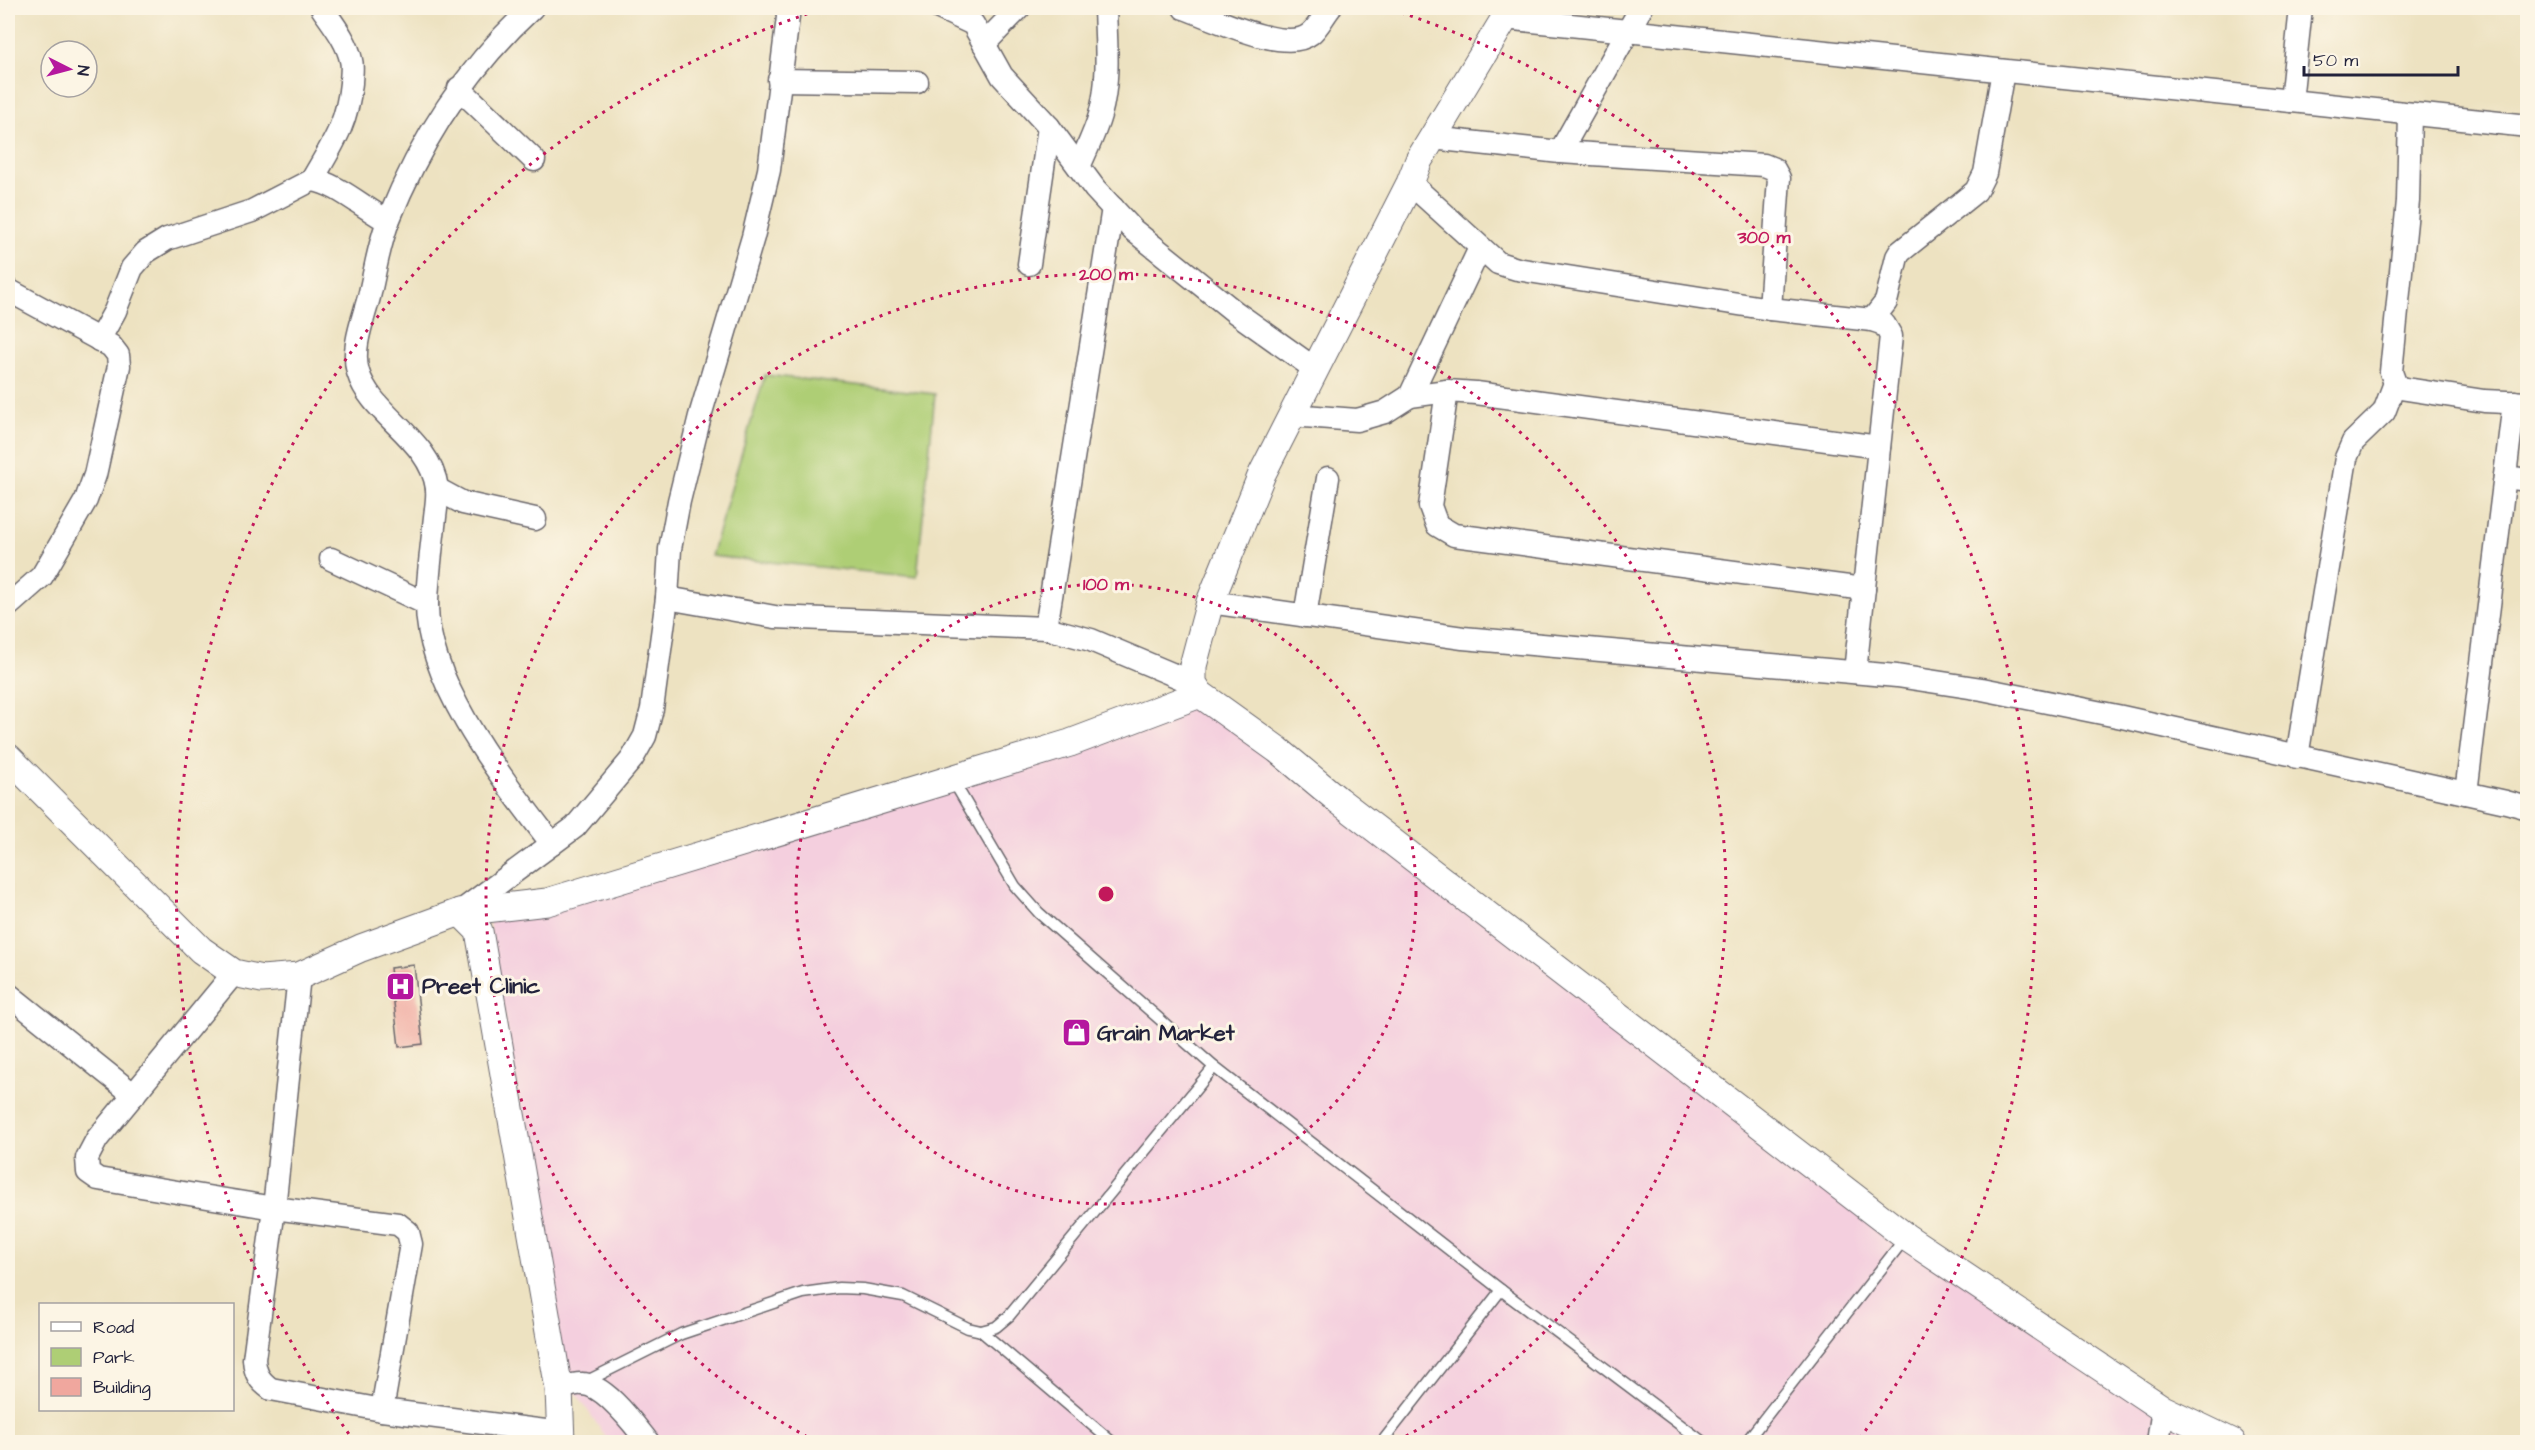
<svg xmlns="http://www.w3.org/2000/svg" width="2535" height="1450" font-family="'Architects Daughter',sans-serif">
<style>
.built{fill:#f4cfde}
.green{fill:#aece75;stroke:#687858;stroke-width:1.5}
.building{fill:#f0a79e}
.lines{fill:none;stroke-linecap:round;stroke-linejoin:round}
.service-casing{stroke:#69656a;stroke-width:13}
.minor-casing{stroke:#69656a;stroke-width:25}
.tertiary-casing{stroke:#69656a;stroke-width:29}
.service{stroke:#fff;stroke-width:10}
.minor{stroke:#fff;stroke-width:22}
.tertiary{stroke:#fff;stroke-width:27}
.ring{fill:none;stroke:#c2185b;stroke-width:3;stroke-dasharray:3 6}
.labels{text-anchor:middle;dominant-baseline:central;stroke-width:6;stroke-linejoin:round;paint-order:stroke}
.poi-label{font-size:22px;font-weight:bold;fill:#22223b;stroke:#fcf5e5;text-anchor:start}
.centre{fill:#c2185b;stroke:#fcf5e5;stroke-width:3}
.ring-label{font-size:18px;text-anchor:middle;font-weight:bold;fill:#c2185b;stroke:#fcf5e5;stroke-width:6;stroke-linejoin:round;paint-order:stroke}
</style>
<rect width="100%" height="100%" fill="#fcf5e5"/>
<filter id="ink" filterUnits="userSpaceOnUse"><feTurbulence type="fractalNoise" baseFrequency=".0167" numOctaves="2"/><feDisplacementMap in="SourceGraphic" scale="12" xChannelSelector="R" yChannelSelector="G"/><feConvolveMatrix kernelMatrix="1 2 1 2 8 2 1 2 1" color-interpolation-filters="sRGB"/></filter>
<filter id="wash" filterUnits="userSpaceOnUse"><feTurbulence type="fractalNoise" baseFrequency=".008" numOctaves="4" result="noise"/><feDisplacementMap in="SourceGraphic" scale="24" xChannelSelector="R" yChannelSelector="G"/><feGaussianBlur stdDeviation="1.35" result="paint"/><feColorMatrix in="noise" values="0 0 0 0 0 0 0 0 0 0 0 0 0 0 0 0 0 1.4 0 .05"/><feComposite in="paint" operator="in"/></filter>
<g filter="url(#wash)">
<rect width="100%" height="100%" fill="#ede2c1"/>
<path class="built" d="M1206 694 1783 1144 2223 1442H609L564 1375 489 922Z"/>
<path class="green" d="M765 375 935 394 917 577 711 556Z"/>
<g id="blocks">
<path class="building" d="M414 965 423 1044 399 1047 390 968Z"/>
</g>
</g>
<g filter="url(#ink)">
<use href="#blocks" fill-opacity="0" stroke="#69656a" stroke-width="1.5"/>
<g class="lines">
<defs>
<g id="service">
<path d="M952 779 1015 886 1039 913 1214 1067 1501 1290 1703 1442"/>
<path d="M981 1331 1112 1442"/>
<path d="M585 1382 681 1334 803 1293 839 1288 863 1289 903 1296 968 1328 981 1331 996 1327 1009 1316 1214 1067"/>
<path d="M1382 1442 1501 1290"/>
<path d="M1746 1442 1906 1237"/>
</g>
<g id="minor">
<path d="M532 8C469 66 421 139 389 219 379 243 375 272 369 297 363 320 351 349 358 372 371 416 430 438 437 488 438 497 436 508 435 517 432 545 428 574 427 602 425 683 505 782 552 844"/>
<path d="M939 8 973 24 1002 76 1049 127 1095 189 1133 230 1235 312 1315 369"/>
<path d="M1184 8C1211 17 1285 54 1310 34 1318 28 1324 15 1330 8"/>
<path d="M1504 18 2528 126"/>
<path d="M984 44 1019 8"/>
<path d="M779 80 917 82"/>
<path d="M459 88 534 160"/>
<path d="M2291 101 2301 8"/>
<path d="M2410 114 2408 201 2391 372 2395 383 2400 388 2484 401 2528 403"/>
<path d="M1432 138 1560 152 1764 165 1774 169 1779 178 1770 309"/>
<path d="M1560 152 1641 8"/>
<path d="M1079 167C1086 150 1095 133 1100 115 1110 79 1106 44 1105 8"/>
<path d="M312 180C332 145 347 125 351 83 351 76 353 67 351 60 347 41 333 24 322 8"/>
<path d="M1410 183 1498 263 1517 269 1770 309 1872 320 1884 324 1891 336 1855 672"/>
<path d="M1029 264 1049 127"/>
<path d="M8 290 111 346 118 355 119 366 95 475 86 500 42 576 8 606"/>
<path d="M1872 320 1886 302 1897 257 1900 252 1976 191 1985 173 2003 71"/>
<path d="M99 340 115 311 132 268 146 252 167 239 252 211 312 180C335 182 366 210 388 221"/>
<path d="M1447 391 1430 506 1437 525 1454 535 1864 589"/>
<path d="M1410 396 1447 391 1476 393 1879 447"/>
<path d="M1291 415 1357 420 1385 412 1410 396 1480 248"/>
<path d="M2505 477 2528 480"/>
<path d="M437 489 463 503 535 519"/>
<path d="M331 559 427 604"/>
<path d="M667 598 775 617 1046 628 1091 640 1193 683"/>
<path d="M1210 602 1463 638 1897 676 1982 689 2122 717 2506 802 2528 808"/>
<path d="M1305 616 1328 478"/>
<path d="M1046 628 1113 208"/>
<path d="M2297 757 2346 458 2353 442 2384 412 2395 383"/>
<path d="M2466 793 2514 402"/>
<path d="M460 912 575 827 632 759 645 736 652 709 667 598 670 549 679 501 700 416 753 237 769 170 788 17 787 8"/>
<path d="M234 973 97 1139 87 1158 88 1172 98 1179 274 1208 398 1224 408 1232 411 1244 382 1410"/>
<path d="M299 976 274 1208 254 1359C255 1373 259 1381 271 1389L382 1410 561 1433"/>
<path d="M8 994 134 1095"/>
<path d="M559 1389C566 1387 575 1383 582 1384 605 1384 635 1426 648 1442"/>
<path d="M2158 1442 2163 1409"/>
</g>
<g id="tertiary">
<path d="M1511 8 1419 160 1410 183 1262 474 1210 602 1193 666V683L1200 694 1278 750 1338 800 1906 1237 2163 1409 2232 1442"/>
<path d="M8 757 201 950 234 973 262 979 299 976 361 948 460 912 547 902 1070 743 1200 694"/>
<path d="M460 912 479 931 559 1389 561 1442"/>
</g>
</defs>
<use href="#service" class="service-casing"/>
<use href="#minor" class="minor-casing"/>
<use href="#tertiary" class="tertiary-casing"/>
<use href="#service" class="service"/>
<use href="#minor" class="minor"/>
<use href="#tertiary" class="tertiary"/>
</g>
</g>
<g class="ring">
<circle cx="1106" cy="894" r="310"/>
<path d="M815 1441A620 620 0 1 1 1397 1441"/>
<path d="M354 1441A930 930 0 0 1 819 10M1393 10A930 930 0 0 1 1858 1441"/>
</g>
<defs>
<symbol id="hospital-square" viewBox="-11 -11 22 22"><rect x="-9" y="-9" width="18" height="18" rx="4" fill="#b5179e" stroke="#fcf5e5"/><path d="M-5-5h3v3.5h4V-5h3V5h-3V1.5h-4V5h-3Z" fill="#fff"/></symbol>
<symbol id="shop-square" viewBox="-11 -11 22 22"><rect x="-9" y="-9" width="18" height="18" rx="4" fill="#b5179e" stroke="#fcf5e5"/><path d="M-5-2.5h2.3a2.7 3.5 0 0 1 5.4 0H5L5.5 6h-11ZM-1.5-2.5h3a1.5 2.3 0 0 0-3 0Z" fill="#fff"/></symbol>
</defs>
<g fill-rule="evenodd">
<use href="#hospital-square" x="384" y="970" width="33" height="33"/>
<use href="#shop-square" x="1060" y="1016" width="33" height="33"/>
</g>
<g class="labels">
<g class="poi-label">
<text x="422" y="986">Preet Clinic</text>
<text x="1097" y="1033">Grain Market</text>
</g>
</g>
<circle cx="1106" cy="894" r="9" class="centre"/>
<g class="ring-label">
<text x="1764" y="243">300 m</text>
<text x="1106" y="280">200 m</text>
<text x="1106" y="590">100 m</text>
</g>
<rect width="2535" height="1450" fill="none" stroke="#fcf5e5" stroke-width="30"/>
<rect x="39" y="1303" width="195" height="108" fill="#fcf5e5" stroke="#a5a1a1" stroke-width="1.5"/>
<rect x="51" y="1322" width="30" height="9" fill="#ffffff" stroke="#a5a1a1" stroke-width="1.5"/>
<text x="93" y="1333" font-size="18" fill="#22223b">Road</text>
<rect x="51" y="1348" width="30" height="18" fill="#aece75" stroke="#a5a1a1" stroke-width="1.5"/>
<text x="93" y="1363" font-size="18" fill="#22223b">Park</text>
<rect x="51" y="1378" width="30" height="18" fill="#f0a79e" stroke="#a5a1a1" stroke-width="1.5"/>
<text x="93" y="1393" font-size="18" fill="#22223b">Building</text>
<g transform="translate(69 69) rotate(96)"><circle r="28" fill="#fcf5e5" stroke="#a5a1a1" stroke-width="1.5"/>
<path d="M0-4.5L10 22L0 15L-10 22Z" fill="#b5179e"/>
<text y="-9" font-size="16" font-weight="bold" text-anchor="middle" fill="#22223b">N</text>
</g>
<path d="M2304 66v9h154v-9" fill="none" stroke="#22223b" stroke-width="3"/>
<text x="2313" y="66" font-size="18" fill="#22223b" stroke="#fcf5e5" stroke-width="4.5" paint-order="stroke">50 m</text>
</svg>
